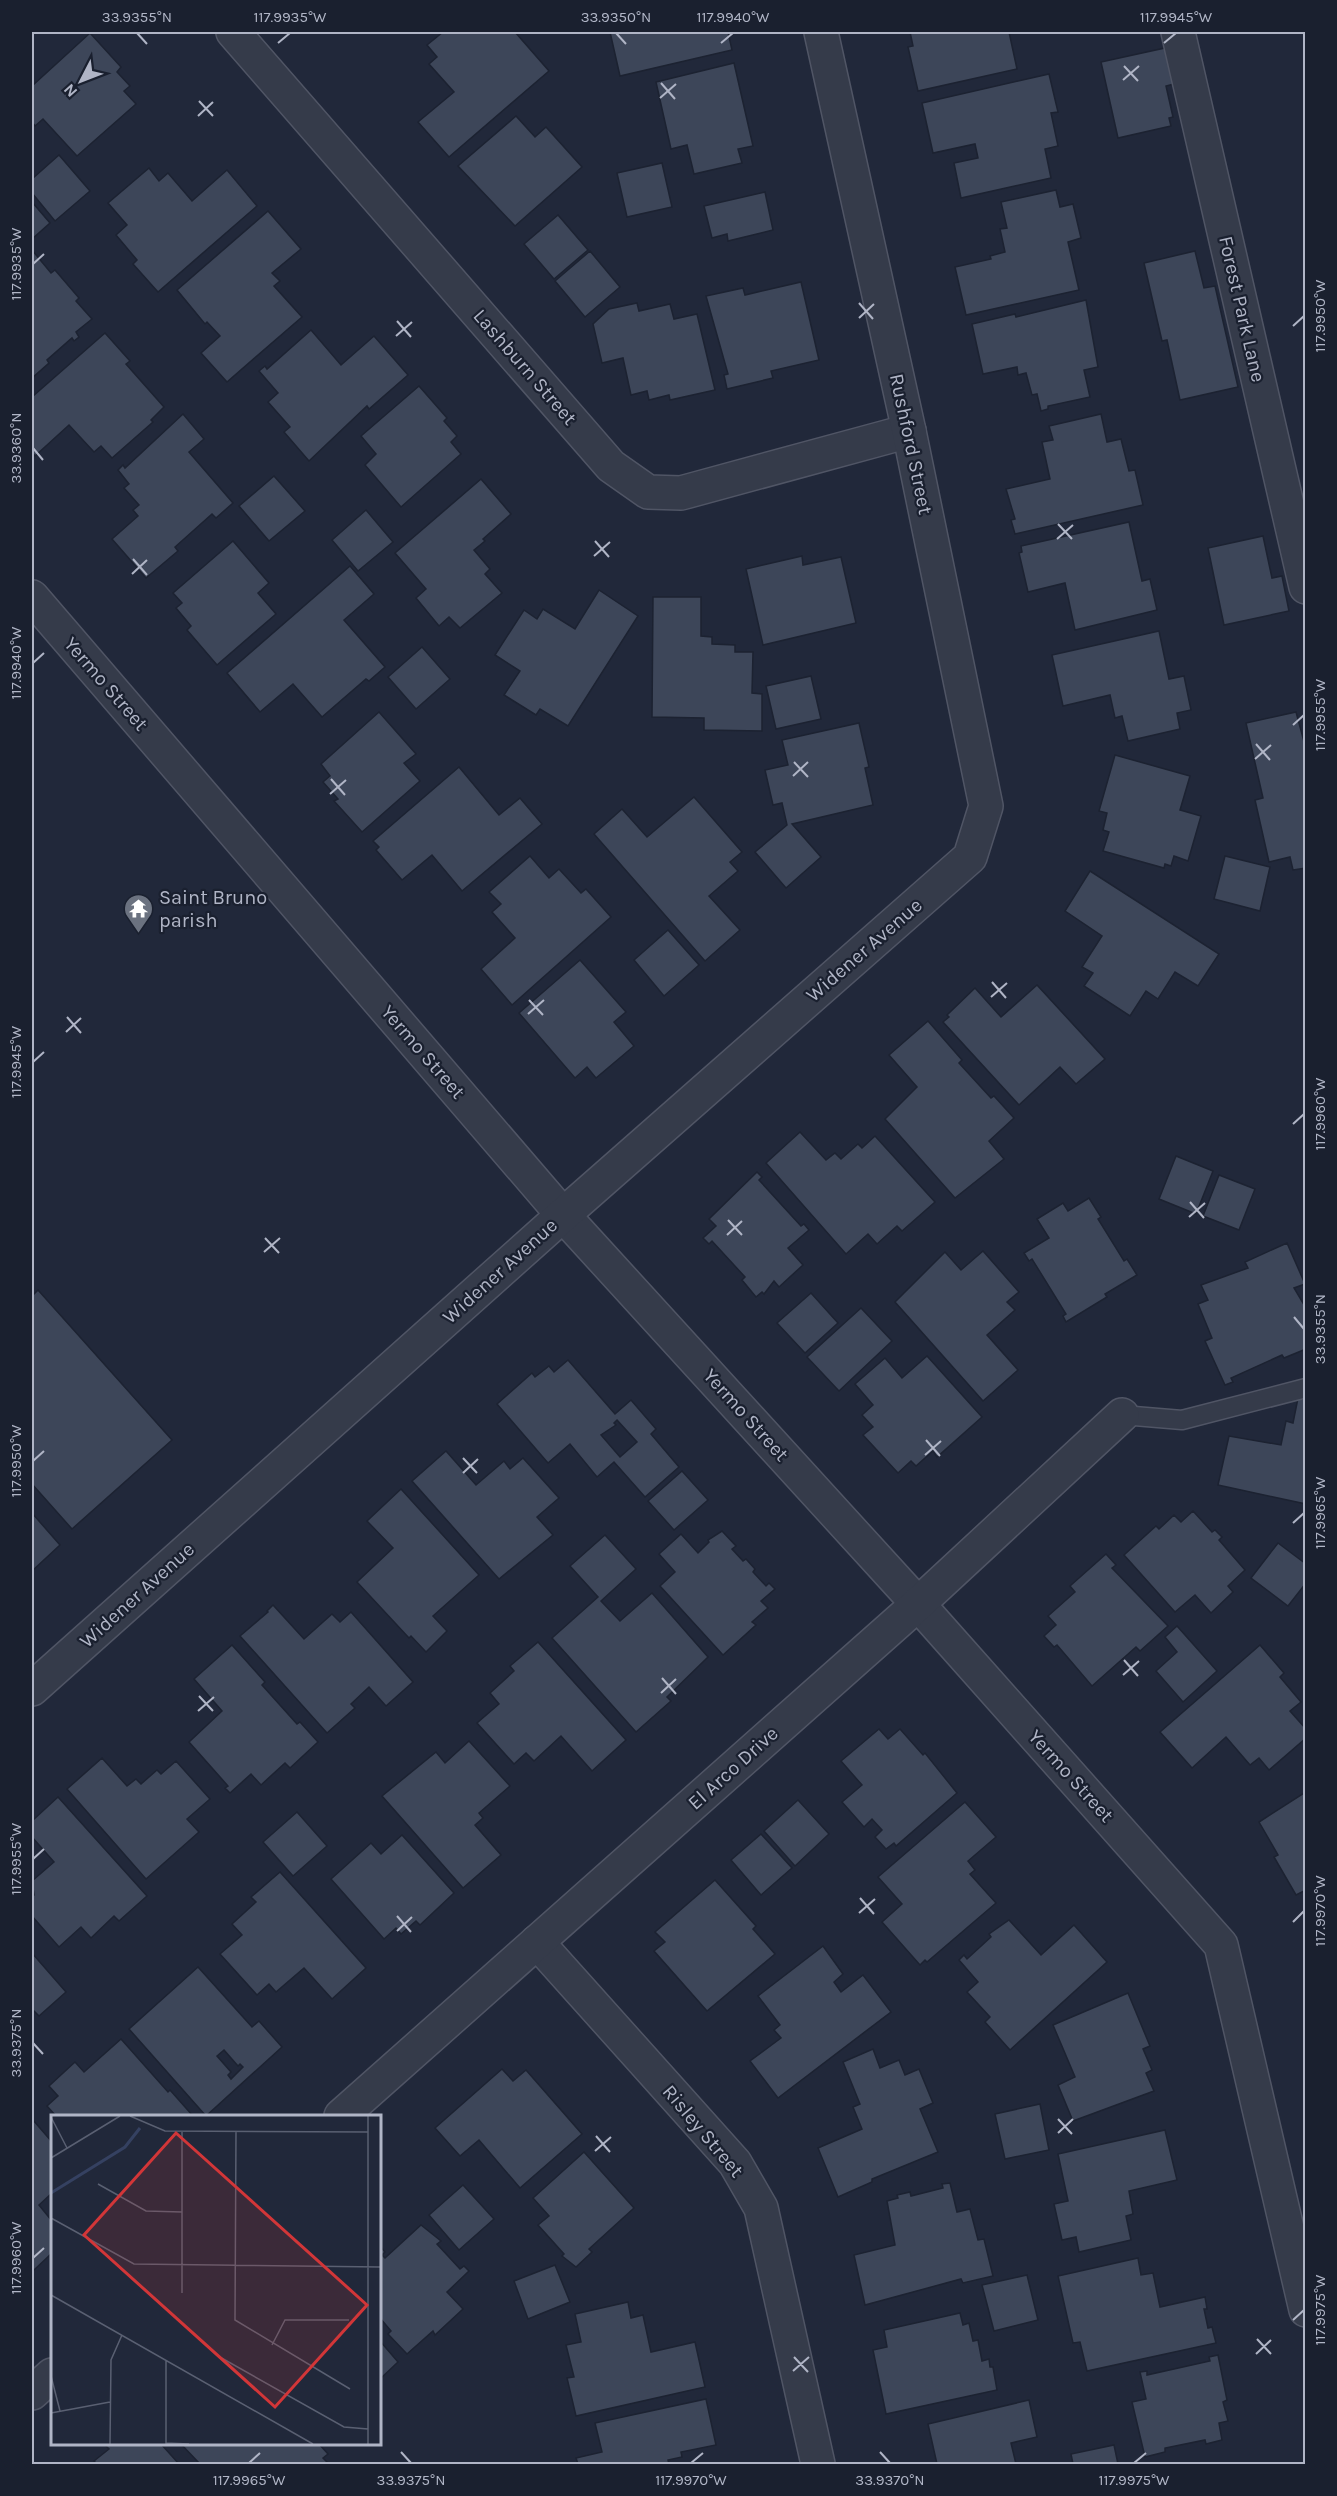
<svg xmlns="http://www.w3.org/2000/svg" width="1337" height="2496" font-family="Karla,sans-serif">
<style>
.building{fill:#3d4659;stroke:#1c2231;stroke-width:1.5;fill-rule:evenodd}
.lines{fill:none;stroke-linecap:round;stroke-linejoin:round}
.lane-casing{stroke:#505565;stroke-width:21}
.street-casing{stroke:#505565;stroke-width:36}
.lane{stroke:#353b4a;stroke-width:18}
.street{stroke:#353b4a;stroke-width:33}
.ticks{fill:none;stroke:#b0b5c6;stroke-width:2}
.labels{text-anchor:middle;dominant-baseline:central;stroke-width:4.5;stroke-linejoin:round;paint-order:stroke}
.street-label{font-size:20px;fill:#b0b5c6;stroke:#1a202f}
.poi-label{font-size:20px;fill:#b0b5c6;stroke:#1a202f;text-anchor:start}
.inset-river{fill:none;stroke:#354161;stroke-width:3}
.inset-road{fill:none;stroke:#5a6072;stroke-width:1.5}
.view{fill:#d23638;fill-opacity:0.15;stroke:#d23638;stroke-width:3}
.inset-edge{fill:none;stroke:#b0b5c6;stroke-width:3}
.neatline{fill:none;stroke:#b0b5c6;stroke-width:2}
.ticks-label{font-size:15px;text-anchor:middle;fill:#b0b5c6}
</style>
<rect width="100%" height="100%" fill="#21283a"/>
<g class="building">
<path d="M443 32H515L549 71 449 157 418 122 454 92 429 64 437 57 427 45Z"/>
<path d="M610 32H728L732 50 620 76Z"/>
<path d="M910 32H1009L1017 69 918 91 908 47 913 46Z"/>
<path d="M90 33 121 67 117 72 130 86 124 91 136 104 77 156 43 119 35 126 32 122V86Z"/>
<path d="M1165 48 1174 84 1166 86 1173 117 1169 118 1171 126 1118 138 1101 62Z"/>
<path d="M734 63 753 146 738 149 742 163 694 174 687 145 671 149 656 82Z"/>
<path d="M1049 74 1058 112 1051 113 1058 146 1045 149 1051 178 961 198 954 163 978 158 975 144 933 153 922 103Z"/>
<path d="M516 116 535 137 546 127 582 167 515 226 458 166Z"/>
<path d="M59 155 90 191 55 221 32 193V179Z"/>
<path d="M662 163 672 207 627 217 617 173Z"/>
<path d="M149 168 159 181 168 173 192 201 227 170 257 206 158 292 133 264 137 260 116 235 127 225 108 203Z"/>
<path d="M1056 190 1060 207 1073 204 1081 238 1068 242 1079 290 966 315 955 267 991 259 990 256 1005 252 1000 229 1007 228 1001 202Z"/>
<path d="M765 192 773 230 728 241 727 234 712 238 704 206Z"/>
<path d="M32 202 50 223 32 239Z"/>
<path d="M268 211 301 249 272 273 280 281 274 286 302 317 227 382 201 353 220 336 207 322 205 324 177 290Z"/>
<path d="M558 215 588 250 554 279 524 244Z"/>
<path d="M32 250 51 273 55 270 79 298 76 301 92 319 76 332 79 337 74 341 72 338 47 360 49 363 32 378Z"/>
<path d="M590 251 620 287 585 317 555 281Z"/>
<path d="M1195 251 1204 288 1215 286 1238 387 1180 400 1167 340 1162 341 1144 263Z"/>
<path d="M801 282 819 360 771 371 773 378 727 389 724 375 728 374 706 296 743 288 745 295Z"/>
<path d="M1086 300 1098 367 1084 370 1090 397 1048 406V409L1041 411 1037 394 1032 395 1026 373 1018 375 1017 367 983 374 972 324 1015 314 1016 317Z"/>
<path d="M637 303 639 311 670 304 674 319 697 314 715 390 670 400 669 395 649 400 647 391 631 395 623 358 602 363 593 324 609 309Z"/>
<path d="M311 330 341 365 374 336 408 375 369 409 367 406 309 461 284 432 290 427 268 402 278 393 259 371 265 366 267 369Z"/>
<path d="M105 333 130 361 126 364 164 407 151 420 153 422 112 458 101 446 94 452 69 425 35 456 32 452V397Z"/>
<path d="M419 386 447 418 444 421 457 436 451 442 461 454 401 507 365 465 376 454 361 436Z"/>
<path d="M183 414 204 439 189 452 233 503 216 518 212 514 175 547 178 551 146 578 112 539 138 516 133 510 139 505 124 488 129 484 118 470 123 465 125 468Z"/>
<path d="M1101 414 1107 442 1121 439 1129 471 1135 470 1143 505 1015 534 1011 520 1015 519 1006 489 1050 479 1042 442 1053 440 1049 426Z"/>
<path d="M274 476 305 511 269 541 239 506Z"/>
<path d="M481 479 511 514 483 539 485 541 474 550 490 569 485 574 502 593 460 628 449 617 439 626 416 598 426 589 395 553Z"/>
<path d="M366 510 393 542 358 571 332 540Z"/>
<path d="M1129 522 1142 581 1150 579 1157 610 1075 630 1065 583 1028 592 1019 553 1022 552 1021 546Z"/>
<path d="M1263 536 1272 578 1282 576 1289 611 1224 625 1208 548Z"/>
<path d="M233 541 269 583 258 593 276 614 217 665 187 630 191 626 176 608 182 603 173 593Z"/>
<path d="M802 556 803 565 841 557 856 623 763 645 746 569Z"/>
<path d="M350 566 374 594 344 620 385 667 369 681 366 679 322 717 293 684 260 712 227 673Z"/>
<path d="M599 590 638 616 568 726 540 709 536 715 504 695 520 671 495 655 524 610 537 619 543 609 575 629Z"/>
<path d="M653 597H701V636L712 637V644L735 645V652H753L752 693 762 694V731L704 730V718L652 717Z"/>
<path d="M1159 631 1169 679 1184 676 1191 710 1177 713 1180 729 1128 741 1122 716 1115 718 1110 695 1063 706 1052 655Z"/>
<path d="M422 647 450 679 416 709 388 677Z"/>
<path d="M811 676 821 719 776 729 766 686Z"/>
<path d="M379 712 416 754 404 763 420 781 362 832 334 801 338 799 323 782 330 776 321 764Z"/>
<path d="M1296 712 1306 749V868L1293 870 1290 857 1269 862 1255 800 1263 798 1246 723Z"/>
<path d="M859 723 869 767 865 768 873 805 792 824 821 857 786 888 755 852 787 825 782 803 773 805 765 770 788 765 782 740Z"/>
<path d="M1115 755 1190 776 1180 810 1201 816 1188 861 1174 856 1171 866 1165 864 1164 868 1103 851 1109 832 1103 830 1107 813 1099 811Z"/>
<path d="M459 767 499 815 520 798 542 824 462 891 432 855 402 880 376 850 379 847 373 841Z"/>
<path d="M694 797 742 852 730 862 738 871 709 896 740 930 705 961 594 834 622 809 647 837Z"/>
<path d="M530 856 549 878 559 869 581 893 586 889 611 917 512 1005 481 969 515 938 492 912 501 904 489 892Z"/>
<path d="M1225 856 1270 867 1260 911 1214 899Z"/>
<path d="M1090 871 1219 954 1198 986 1175 972 1158 999 1146 991 1130 1016 1084 986 1093 973 1082 967 1102 936 1065 911Z"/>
<path d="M668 930 699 965 664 996 634 960Z"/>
<path d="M580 960 626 1012 614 1022 634 1046 596 1078 587 1067 575 1078 519 1013Z"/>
<path d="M1037 985 1105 1059 1076 1084 1060 1067 1019 1105 943 1022 949 1017 947 1015 975 988 1001 1017Z"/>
<path d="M928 1021 962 1060 959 1063 991 1098 994 1096 1014 1118 989 1141 1004 1159 955 1198 885 1119 917 1087 889 1055Z"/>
<path d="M800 1132 826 1160 835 1153 841 1159 858 1144 862 1148 875 1136 935 1202 902 1231 897 1226 877 1244 868 1234 846 1254 766 1163Z"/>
<path d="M1176 1156 1213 1171 1196 1214 1159 1199Z"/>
<path d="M757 1172 762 1177 759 1180 801 1226 804 1224 809 1230 788 1248 803 1265 779 1287 774 1281 764 1294 762 1292 756 1297 742 1280 745 1277 712 1241 709 1244 703 1238 716 1226 709 1219Z"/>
<path d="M1219 1175 1255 1189 1239 1230 1203 1216Z"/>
<path d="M1089 1198 1101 1217 1098 1219 1124 1261 1127 1259 1137 1275 1105 1294 1107 1297 1066 1322 1063 1316 1066 1314 1032 1259 1029 1261 1024 1253 1049 1238 1037 1219 1063 1203 1068 1211Z"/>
<path d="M1287 1243 1305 1284 1294 1288 1306 1308V1349L1284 1358 1282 1355 1231 1378 1233 1382 1225 1385 1205 1341 1212 1338 1198 1304 1208 1300 1201 1285 1248 1268 1245 1262Z"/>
<path d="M983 1251 1019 1292 1007 1302 1015 1310 987 1335 1018 1370 983 1401 895 1302 945 1252 961 1270Z"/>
<path d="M38 1290 172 1440 72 1529 32 1484V1296Z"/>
<path d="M811 1293 838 1323 805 1353 777 1323Z"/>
<path d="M861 1308 892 1341 839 1391 807 1357Z"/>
<path d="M927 1356 982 1417 937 1457 933 1451 916 1466 911 1461 898 1473 863 1435 873 1427 862 1415 873 1405 855 1384 885 1358 902 1378Z"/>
<path d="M568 1360 615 1414 631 1400 656 1429 651 1434 679 1467 645 1497 614 1462 597 1477 570 1444 548 1463 497 1404 532 1373 535 1377 549 1366 554 1372ZM617 1420 637 1442 620 1457 601 1435 616 1425 614 1423Z"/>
<path d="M1298 1398 1306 1400V1504L1218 1485 1229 1436 1281 1445 1286 1421 1293 1423Z"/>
<path d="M446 1451 476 1485 504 1461 510 1469 523 1458 559 1498 537 1517 553 1535 499 1579 412 1481Z"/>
<path d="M682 1471 708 1500 674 1530 648 1501Z"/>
<path d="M401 1489 479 1575 433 1616 447 1631 426 1652 411 1636 409 1638 357 1582 393 1548 367 1521Z"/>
<path d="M1193 1511 1212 1532 1215 1530 1222 1537 1219 1540 1245 1570 1228 1586 1233 1592 1211 1613 1195 1595 1175 1612 1124 1555 1156 1526 1159 1529 1174 1515 1181 1522Z"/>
<path d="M32 1513 60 1545 32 1571Z"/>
<path d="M722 1531 736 1546 732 1549 743 1561 746 1559 755 1569 753 1572 766 1586 769 1583 775 1589 761 1601 768 1608 752 1622 756 1625 723 1655 660 1586 675 1572 659 1554 681 1534 698 1553 709 1542 708 1540Z"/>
<path d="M605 1535 636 1569 601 1601 620 1621 652 1593 708 1657 667 1697 671 1701 636 1732 552 1638 598 1597 570 1566Z"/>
<path d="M1278 1543 1306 1564V1583L1288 1606 1251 1578Z"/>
<path d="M1106 1554 1116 1565 1112 1568 1168 1626 1140 1651 1136 1647 1092 1686 1057 1645 1054 1647 1044 1636 1056 1625 1048 1616 1075 1592 1070 1586Z"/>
<path d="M273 1605 304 1639 332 1614 340 1622 351 1612 413 1682 386 1706 369 1687 351 1704 355 1708 327 1733 240 1636 268 1612 267 1611Z"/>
<path d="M1177 1626 1217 1671 1183 1702 1156 1671 1177 1652 1165 1637Z"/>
<path d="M538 1642 626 1740 592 1771 561 1736 534 1761 526 1753 514 1764 477 1723 499 1704 490 1693 514 1671 510 1666Z"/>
<path d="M232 1645 265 1682 262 1685 297 1724 300 1722 318 1742 290 1768 285 1763 261 1785 251 1774 230 1793 225 1788 228 1786 189 1742 222 1711 194 1679Z"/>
<path d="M1260 1645 1284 1673 1280 1677 1301 1702 1290 1711 1306 1729V1738L1269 1770 1259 1758 1250 1765 1226 1737 1192 1768 1160 1732Z"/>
<path d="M879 1729 888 1739 900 1729 923 1755 925 1753 957 1793 896 1846 894 1843 886 1849 875 1837 882 1830 872 1819 864 1827 842 1802 862 1785 841 1761Z"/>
<path d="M469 1741 510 1786 479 1813 483 1818 475 1825 501 1855 463 1888 382 1796 436 1752 445 1763Z"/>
<path d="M102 1758 127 1786 136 1779 141 1784 157 1770 161 1774 176 1761 210 1799 187 1819 199 1832 146 1879 67 1789Z"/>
<path d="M1304 1793 1306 1890 1296 1895 1274 1857 1278 1855 1259 1822Z"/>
<path d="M58 1797 147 1896 119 1921 114 1916 91 1938 81 1927 59 1947 32 1916V1897L34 1895 32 1881 54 1862 32 1837V1821Z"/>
<path d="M798 1800 829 1834 795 1866 764 1831Z"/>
<path d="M965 1802 996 1837 968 1861 975 1870 970 1874 996 1903 927 1962 925 1960 920 1965 882 1922 902 1904 878 1877Z"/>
<path d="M297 1812 327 1846 293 1876 263 1842Z"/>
<path d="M761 1834 792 1868 761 1895 731 1860Z"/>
<path d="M402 1835 454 1893 420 1925 416 1921 401 1934 396 1928 384 1939 331 1879 371 1843 381 1854Z"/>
<path d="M280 1872 366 1968 332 1999 304 1968 276 1992 269 1984 257 1995 220 1954 242 1935 232 1924 256 1902 251 1897Z"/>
<path d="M715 1880 756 1926 753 1929 775 1954 707 2011 654 1951 665 1942 655 1932Z"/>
<path d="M1009 1920 1041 1955 1074 1925 1107 1962 1010 2050 985 2022 990 2017 967 1992 978 1982 959 1960 964 1955 967 1959 991 1937 989 1934Z"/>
<path d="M823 1946 843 1974 834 1982 841 1992 863 1975 891 2012 778 2098 750 2061 781 2038 774 2030 780 2025 758 1996Z"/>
<path d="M32 1953 66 1992 39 2016 32 2009Z"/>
<path d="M198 1967 252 2027 259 2021 282 2047 206 2116 129 2029ZM224 2050 238 2066 240 2064 243 2067 231 2079 228 2075 231 2072 217 2056Z"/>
<path d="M1128 1993 1150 2046 1143 2049 1152 2070 1146 2073 1154 2091 1073 2121 1058 2085 1075 2077 1053 2025Z"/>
<path d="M121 2039 168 2092 170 2090 193 2116H56L47 2106 58 2096 49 2086 75 2062 84 2072Z"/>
<path d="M873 2049 880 2068 899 2060 905 2075 919 2069 933 2103 920 2109 938 2152 872 2179V2182L838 2197 818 2148 862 2129 853 2107 860 2104 843 2062Z"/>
<path d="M502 2069 513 2081 526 2070 582 2134 520 2188 479 2140 460 2156 435 2128Z"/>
<path d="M1040 2104 1049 2150 1005 2159 995 2114Z"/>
<path d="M33 2120 52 2142V2193L39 2205 52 2221V2253L34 2270 32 2268Z"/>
<path d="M1165 2130 1177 2180 1129 2191 1133 2214 1126 2216 1131 2240 1079 2252 1076 2237 1062 2240 1054 2204 1068 2201 1058 2154Z"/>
<path d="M584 2152 634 2208 589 2249 592 2252 576 2267 562 2256 564 2254 538 2225 549 2216 533 2198Z"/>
<path d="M950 2183 957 2212 970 2209 978 2240 984 2239 993 2276 963 2283 961 2279 865 2305 854 2255 895 2245 887 2201 898 2198 897 2195 910 2192 911 2196 943 2188 942 2184Z"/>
<path d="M463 2185 494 2219 459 2250 429 2215Z"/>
<path d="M421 2225 441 2241 437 2244 460 2269 464 2266 469 2271 447 2292 463 2309 435 2335 433 2331 407 2354 388 2334 391 2331 380 2318V2246L385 2252 382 2255 385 2258Z"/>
<path d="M1138 2258 1141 2275 1153 2273 1160 2307 1205 2297 1207 2309H1204L1208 2328 1212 2327 1216 2343 1087 2371 1080 2342 1073 2343 1058 2276Z"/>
<path d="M555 2265 570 2302 528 2319 514 2281Z"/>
<path d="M1027 2275 1038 2320 994 2331 982 2285Z"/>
<path d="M628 2302 631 2318 643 2315 651 2352 695 2342 705 2387 576 2416 567 2378 574 2377 566 2345 581 2342 575 2314Z"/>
<path d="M960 2313 963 2325 969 2323 973 2341 978 2340 982 2361 989 2359 990 2367H993L997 2390 886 2414 873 2350 887 2347 884 2330Z"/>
<path d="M380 2341 398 2362 380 2379Z"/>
<path d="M1218 2355 1227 2400 1223 2402 1228 2421 1219 2423 1222 2440 1206 2444 1205 2440 1165 2448V2452L1145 2457 1132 2402 1146 2399 1140 2372 1147 2371V2375L1210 2361 1209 2357Z"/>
<path d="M706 2399 716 2445 681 2452 682 2457 668 2460 669 2464H578L576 2458 602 2452 595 2423Z"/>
<path d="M1029 2400 1037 2437 1011 2443 1016 2464H937L928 2424Z"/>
<path d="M108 2444H161L179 2464H97L94 2461 109 2449 106 2446Z"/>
<path d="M181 2444H319L328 2454 323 2458 329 2464H200Z"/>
<path d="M1114 2445 1118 2464H1073L1071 2454Z"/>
</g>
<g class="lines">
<defs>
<path id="lane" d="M1122 1415 1182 1420 1306 1388"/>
<g id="street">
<path d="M233 32 611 466 648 492 681 493 909 431"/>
<path d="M1178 32 1306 587"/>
<path d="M32 597 563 1215 918 1604 1221 1945 1306 2310"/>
<path d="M32 1689 563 1215 970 857 986 806 909 431 821 32"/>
<path d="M537 1942 735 2163 761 2208 818 2464"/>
<path d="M341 2116 918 1604 1122 1415"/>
<path d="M32 2393 52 2375"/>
</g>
</defs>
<use href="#lane" class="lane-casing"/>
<use href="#street" class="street-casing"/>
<use href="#lane" class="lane"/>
<use href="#street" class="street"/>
</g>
<path class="ticks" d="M137 33 147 44M616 33 626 44M278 43 290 33M721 43 733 33M1164 43 1176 33M1124 66 1138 81M1123 80 1139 66M661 83 675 99M660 98 676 84M199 101 213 116M198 116 213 102M33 264 44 254M859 303 873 319M859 318 874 304M397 321 411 337M1293 326 1304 316M396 336 412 322M33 448 43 460M1058 524 1072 539M1057 539 1073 525M595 541 609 557M594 556 610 542M133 559 147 575M132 574 147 560M33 663 44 653M1293 725 1304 715M1256 744 1270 760M1255 759 1271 745M794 762 808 777M793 776 808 762M331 779 345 795M330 794 346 780M992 982 1006 998M991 997 1007 983M529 1000 543 1015M528 1014 544 1000M67 1017 81 1033M66 1032 81 1018M33 1062 44 1052M1293 1124 1304 1114M1190 1202 1204 1218M1189 1217 1205 1203M728 1220 742 1235M727 1235 742 1221M265 1238 279 1253M264 1252 280 1238M1294 1317 1304 1329M926 1440 940 1456M925 1455 941 1441M463 1458 477 1473M33 1461 44 1451M463 1473 478 1459M1293 1523 1304 1513M1124 1660 1138 1676M1123 1675 1139 1661M662 1678 676 1694M661 1693 676 1679M199 1696 213 1711M198 1711 214 1697M33 1859 44 1849M860 1898 874 1914M859 1913 875 1899M397 1916 411 1932M1293 1922 1304 1911M397 1931 412 1917M33 2043 43 2054M1058 2119 1072 2134M1058 2133 1073 2119M596 2136 610 2152M595 2151 611 2137M33 2258 44 2248M1293 2320 1304 2310M1257 2339 1271 2354M1256 2354 1271 2340M794 2357 808 2372M793 2371 809 2357M401 2452 411 2463M880 2452 890 2463M249 2463 260 2453M691 2463 703 2453M1134 2463 1146 2453"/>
<defs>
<symbol id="temple-pin" viewBox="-11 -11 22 30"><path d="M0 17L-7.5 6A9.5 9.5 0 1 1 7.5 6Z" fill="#6b7280" stroke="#1a202f"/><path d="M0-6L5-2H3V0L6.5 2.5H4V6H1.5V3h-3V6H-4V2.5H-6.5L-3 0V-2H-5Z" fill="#fff"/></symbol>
</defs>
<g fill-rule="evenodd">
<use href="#temple-pin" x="122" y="892" width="33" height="45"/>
</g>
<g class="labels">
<g class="street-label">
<text transform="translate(1242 309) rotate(77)">Forest Park Lane</text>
<text transform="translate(525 367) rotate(49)">Lashburn Street</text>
<text transform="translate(911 444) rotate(78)">Rushford Street</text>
<text transform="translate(106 684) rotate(49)">Yermo Street</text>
<text transform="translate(864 950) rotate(-41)">Widener Avenue</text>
<text transform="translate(423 1052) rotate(49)">Yermo Street</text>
<text transform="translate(500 1271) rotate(-42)">Widener Avenue</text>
<text transform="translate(746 1415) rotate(48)">Yermo Street</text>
<text transform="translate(137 1595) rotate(-42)">Widener Avenue</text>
<text transform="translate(733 1768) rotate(-42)">El Arco Drive</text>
<text transform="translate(1071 1776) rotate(48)">Yermo Street</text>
<text transform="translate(703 2131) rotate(50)">Risley Street</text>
</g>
<g class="poi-label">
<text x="159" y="897">Saint Bruno<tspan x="159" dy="23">parish</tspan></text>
</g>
</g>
<g transform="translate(51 2115)">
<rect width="330" height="330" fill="#21283a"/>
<path class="inset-river" d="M0 78 74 32 89 13"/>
<path class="inset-road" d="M79 1 114 16 317 17M0 2 16 33M185 17 184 205 299 274M0 43 69 1M47 69 95 96 131 97M0 103 83 149 330 152M131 178V17M0 180 262 329M221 230 234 205H298M167 241 293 312 317 314M115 245V329M0 261 9 296M0 298 59 287M115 328 138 329M59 329 60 245 71 220M317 329V1"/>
<path class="view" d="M125 18 316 190 224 292 33 120Z"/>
<rect width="330" height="330" class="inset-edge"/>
</g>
<rect width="1337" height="2496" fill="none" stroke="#1a202f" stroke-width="66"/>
<g transform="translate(81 81) rotate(228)" stroke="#1a202f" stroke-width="4.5" paint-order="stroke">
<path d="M0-4.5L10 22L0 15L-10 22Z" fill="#b0b5c6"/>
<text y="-9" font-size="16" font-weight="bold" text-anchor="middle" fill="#b0b5c6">N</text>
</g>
<rect x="33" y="33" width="1271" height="2430" class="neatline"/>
<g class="ticks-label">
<text x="137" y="22">33.9355°N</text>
<text x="290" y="22">117.9935°W</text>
<text x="616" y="22">33.9350°N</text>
<text x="733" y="22">117.9940°W</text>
<text x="1176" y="22">117.9945°W</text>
<text transform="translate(16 264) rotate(-90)" y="5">117.9935°W</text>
<text transform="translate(1320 316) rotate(-90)" y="5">117.9950°W</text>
<text transform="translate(16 448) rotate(-90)" y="5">33.9360°N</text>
<text transform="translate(16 663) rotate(-90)" y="5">117.9940°W</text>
<text transform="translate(1320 715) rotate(-90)" y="5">117.9955°W</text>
<text transform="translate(16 1062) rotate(-90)" y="5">117.9945°W</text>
<text transform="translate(1320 1114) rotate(-90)" y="5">117.9960°W</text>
<text transform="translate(1320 1329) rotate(-90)" y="5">33.9355°N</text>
<text transform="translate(16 1461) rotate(-90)" y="5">117.9950°W</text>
<text transform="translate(1320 1513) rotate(-90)" y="5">117.9965°W</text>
<text transform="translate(16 1859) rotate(-90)" y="5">117.9955°W</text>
<text transform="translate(1320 1911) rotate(-90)" y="5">117.9970°W</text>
<text transform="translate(16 2043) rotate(-90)" y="5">33.9375°N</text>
<text transform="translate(16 2258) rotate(-90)" y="5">117.9960°W</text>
<text transform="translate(1320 2310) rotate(-90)" y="5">117.9975°W</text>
<text x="249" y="2485">117.9965°W</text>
<text x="411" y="2485">33.9375°N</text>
<text x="691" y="2485">117.9970°W</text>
<text x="890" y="2485">33.9370°N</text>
<text x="1134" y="2485">117.9975°W</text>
</g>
</svg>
